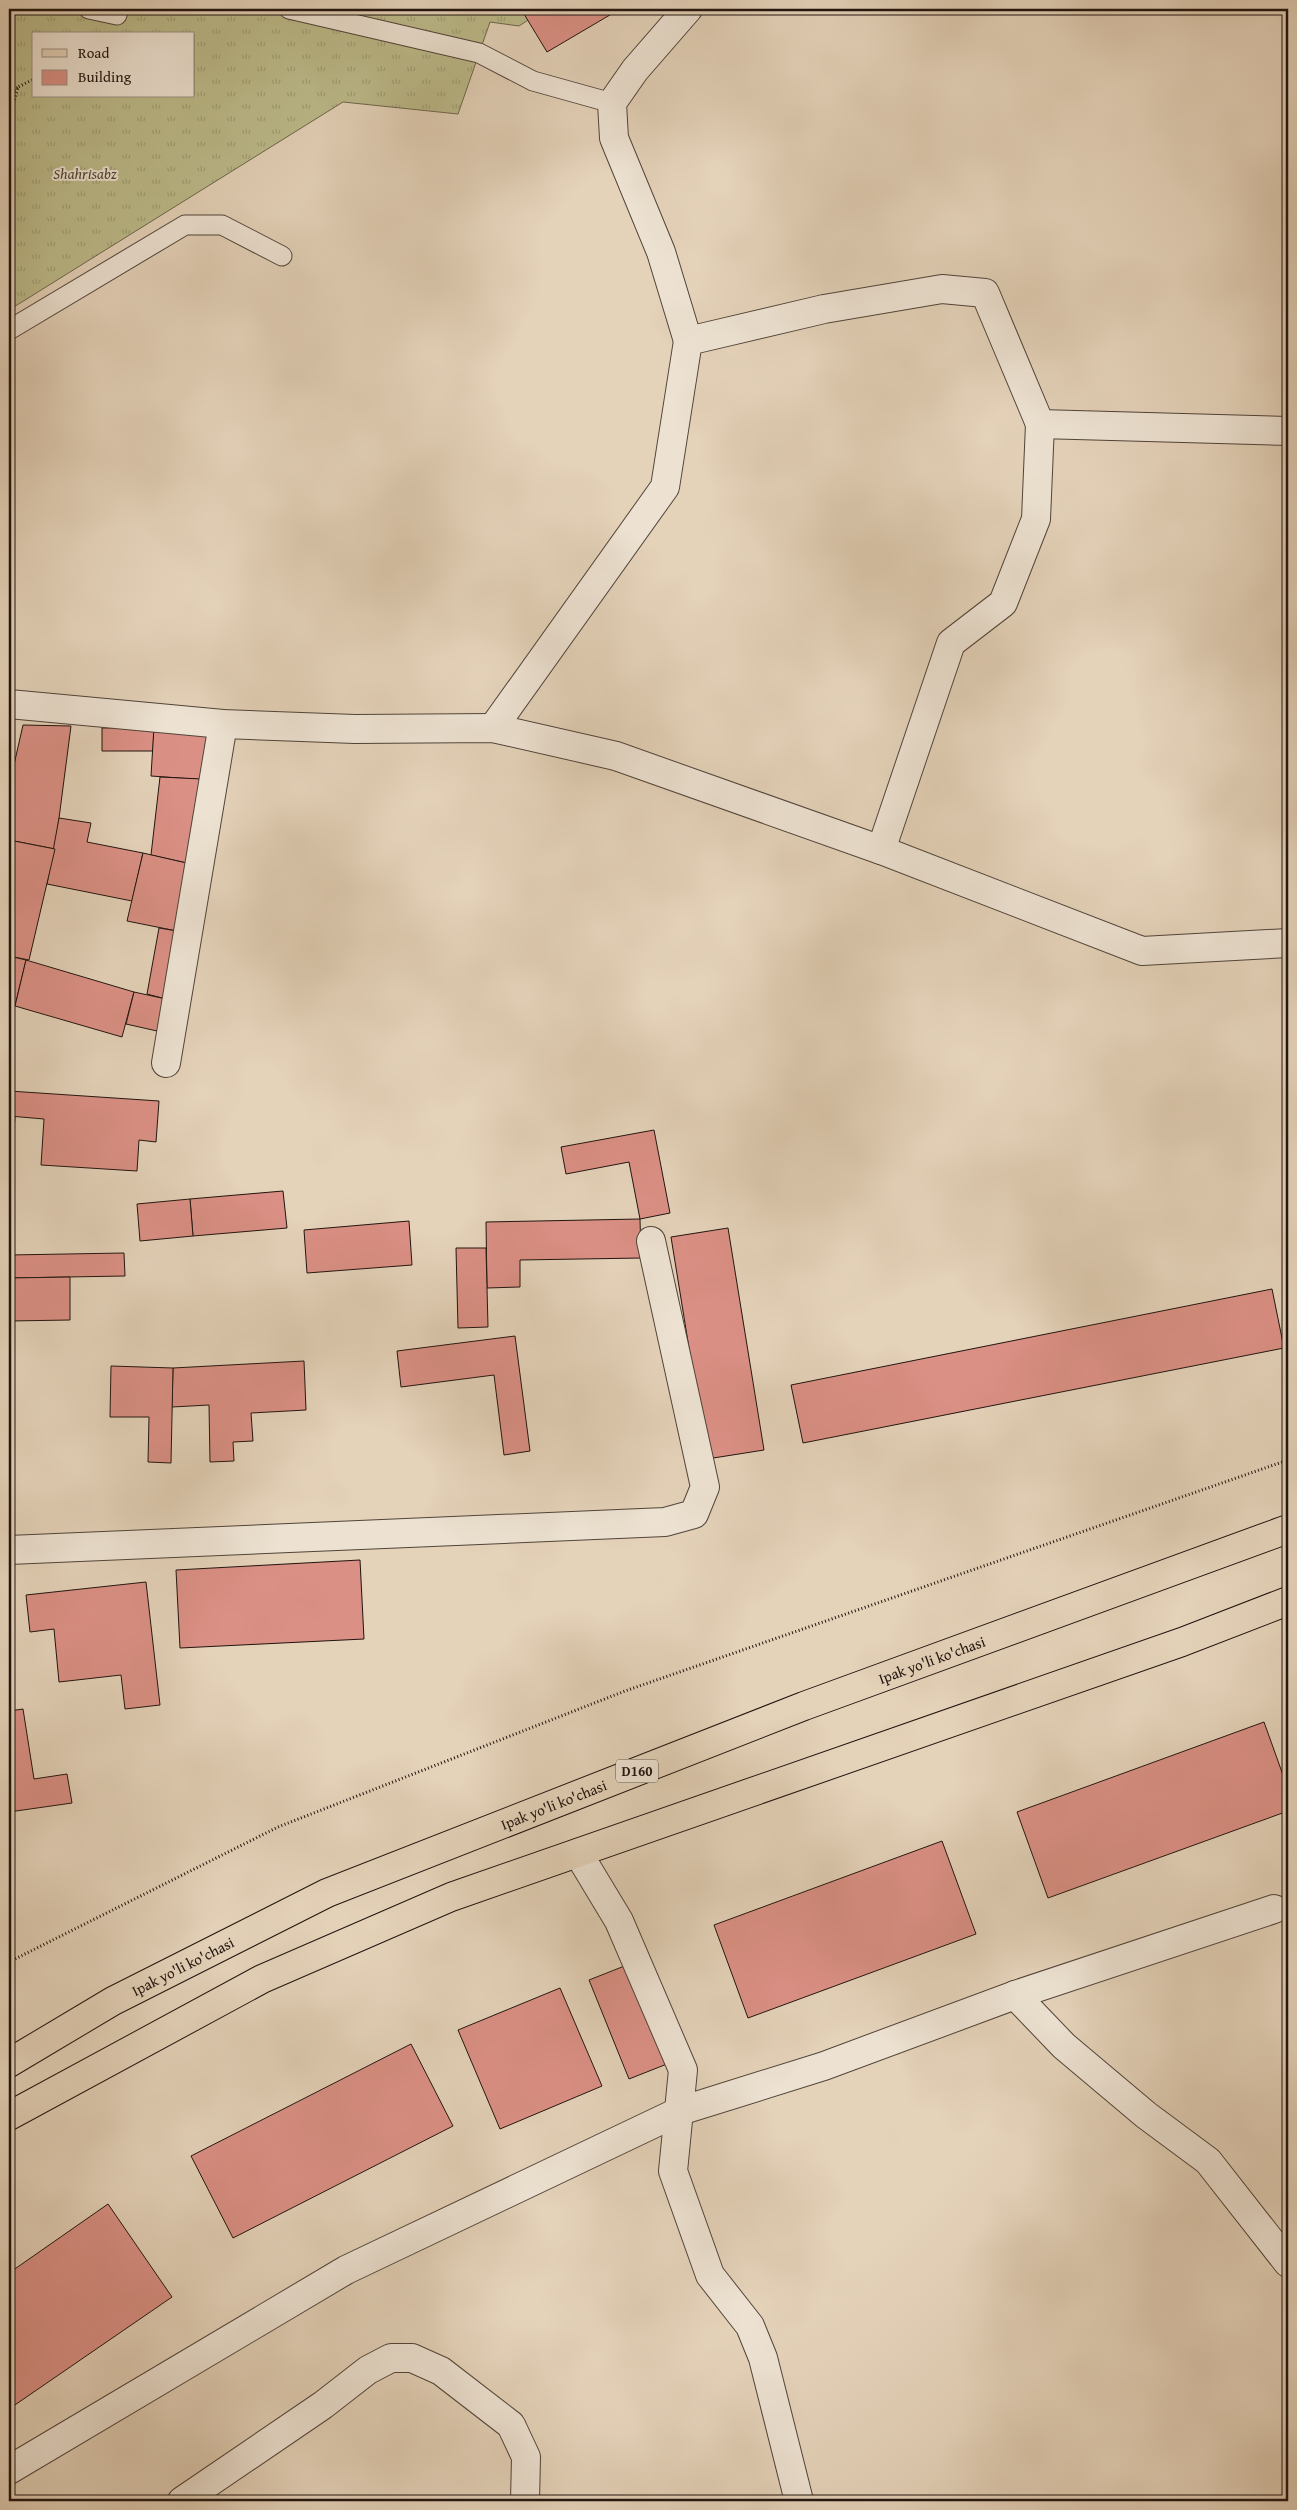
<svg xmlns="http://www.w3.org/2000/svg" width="1297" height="2510" font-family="'Gentium Book Plus',serif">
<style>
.grass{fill:url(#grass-tufts);stroke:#6e674c;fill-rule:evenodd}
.building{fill:#db9085;stroke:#20140f}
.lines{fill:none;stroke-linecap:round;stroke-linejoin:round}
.lane-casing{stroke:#51443a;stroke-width:21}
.street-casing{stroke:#51443a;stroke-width:30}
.primary-casing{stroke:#20140f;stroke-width:30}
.path{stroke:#20140f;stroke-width:3;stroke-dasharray:1 2.5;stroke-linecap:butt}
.lane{stroke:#ede2d2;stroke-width:19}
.street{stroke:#ede2d2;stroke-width:28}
.primary{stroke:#e4d2b9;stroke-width:28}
.labels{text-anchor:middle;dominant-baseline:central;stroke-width:4;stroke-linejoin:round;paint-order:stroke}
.shield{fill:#ede2d2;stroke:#5e524a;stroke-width:1}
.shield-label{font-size:14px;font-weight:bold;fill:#20140f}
.park-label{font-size:15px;font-style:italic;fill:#4f4634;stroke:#ede2d2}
.street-label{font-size:15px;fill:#20140f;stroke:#ede2d2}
</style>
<defs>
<pattern id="grass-tufts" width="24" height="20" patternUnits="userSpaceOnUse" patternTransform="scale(1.25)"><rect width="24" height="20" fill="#bcba8a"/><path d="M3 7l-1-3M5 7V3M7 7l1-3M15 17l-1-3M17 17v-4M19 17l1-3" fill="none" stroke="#a19f76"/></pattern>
</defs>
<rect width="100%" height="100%" fill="#e4d2b9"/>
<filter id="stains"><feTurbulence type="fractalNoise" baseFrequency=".004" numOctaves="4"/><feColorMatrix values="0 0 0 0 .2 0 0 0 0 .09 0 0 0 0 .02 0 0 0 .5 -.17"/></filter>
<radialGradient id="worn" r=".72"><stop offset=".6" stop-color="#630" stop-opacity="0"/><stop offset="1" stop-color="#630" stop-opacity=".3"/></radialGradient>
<path class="grass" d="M9 9H545L519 26 490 22 458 114 343 102 9 310ZM34 34H194V96H34Z"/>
<g class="building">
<path d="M521 9H620L547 52Z"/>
<path d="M23 725 71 726 55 849 9 840V787Z"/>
<path d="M9 726H14L9 748Z"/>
<path d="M154 727 153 751H102V728Z"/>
<path d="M154 727 211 731 208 780 151 776Z"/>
<path d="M160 777 202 779 191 864 151 855Z"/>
<path d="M59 818 91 823 87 842 143 853 132 901 47 884Z"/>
<path d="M9 840 55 849 29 960 9 956Z"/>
<path d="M143 853 191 864 177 931 127 921Z"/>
<path d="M159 928 177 931 166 999 147 994Z"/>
<path d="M9 956 26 960 15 1006 9 1005Z"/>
<path d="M26 960 134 992 122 1037 15 1006Z"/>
<path d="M134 992 166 999 157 1031 126 1024Z"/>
<path d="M9 1091 159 1101 156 1142 139 1140 137 1171 41 1165 44 1119 9 1116Z"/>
<path d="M9 1116 15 1117 12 1157H9Z"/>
<path d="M654 1130 670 1213 640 1219 629 1162 566 1174 561 1147Z"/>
<path d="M283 1191 287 1228 193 1236 190 1199Z"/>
<path d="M190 1199 193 1236 140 1241 137 1204Z"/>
<path d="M640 1219 641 1258 520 1260V1287L487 1288 486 1222Z"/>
<path d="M409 1221 412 1265 307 1273 304 1230Z"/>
<path d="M728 1228 764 1450 707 1459 671 1237Z"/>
<path d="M456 1248H486L488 1327 458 1328Z"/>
<path d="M124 1253 125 1276 9 1278V1255Z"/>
<path d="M70 1277V1320L9 1321V1278Z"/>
<path d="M1272 1289 1284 1348 803 1443 791 1385Z"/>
<path d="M515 1336 530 1451 504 1455 494 1375 401 1387 397 1351Z"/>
<path d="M304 1361 306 1410 251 1413 253 1441 233 1442 234 1461 210 1462 209 1405 172 1407 173 1368Z"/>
<path d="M111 1366 173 1368 171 1463 148 1462 149 1417H110Z"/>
<path d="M360 1560 364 1639 180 1648 176 1570Z"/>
<path d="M146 1582 160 1705 125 1709 121 1675 59 1682 54 1629 30 1632 26 1595Z"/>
<path d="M23 1709 34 1779 67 1774 72 1803 9 1812V1711Z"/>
<path d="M1264 1722 1288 1789V1811L1048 1898 1017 1812Z"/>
<path d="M942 1841 976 1934 748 2018 714 1925Z"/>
<path d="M627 1965 667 2064 629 2079 589 1980Z"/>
<path d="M560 1988 602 2086 500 2129 458 2030Z"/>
<path d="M411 2044 453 2126 233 2238 191 2156Z"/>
<path d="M108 2204 172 2297 9 2409V2273Z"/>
</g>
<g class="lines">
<defs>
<g id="lane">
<path d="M89 9 117 15"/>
<path d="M289 9 479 53 533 81 612 103"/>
<path d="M9 330 185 225H222L282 256"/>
</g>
<g id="street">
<path d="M688 341 661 252 614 138 612 103 635 70 688 9"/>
<path d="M9 704 223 724 355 729 493 728 616 756 881 850 1142 951 1288 943"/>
<path d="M493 728 665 487 688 341 824 309 942 289 985 293 1040 424"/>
<path d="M881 850 951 643 1003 603 1036 519 1040 424 1288 431"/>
<path d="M166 1063 223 724"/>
<path d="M9 1550 665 1522 694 1514 705 1487 651 1241"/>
<path d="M578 1853 619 1921 683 2070 673 2171 710 2275 750 2326 763 2358 799 2501"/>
<path d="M1015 1995 1064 2046 1146 2115 1208 2161 1288 2263"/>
<path d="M9 2470 346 2270 680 2111 824 2066 1015 1995 1274 1909"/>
<path d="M182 2501 323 2405 368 2370 391 2358H412L441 2371 511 2425 526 2457 525 2501"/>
</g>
<g id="primary">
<path id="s1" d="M9 2063 113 2001 327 1893 804 1706 1288 1529"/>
<path d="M9 2116 262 1979 451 1897 1182 1642 1288 1601"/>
</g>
</defs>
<use href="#lane" class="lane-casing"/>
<use href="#street" class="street-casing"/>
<use href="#primary" class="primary-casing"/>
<g class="path">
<path d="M9 95 18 87"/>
<path d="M9 120 18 87 34 79"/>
<path d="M9 1962 278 1827 625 1691 1288 1460"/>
</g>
<use href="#lane" class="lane"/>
<use href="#street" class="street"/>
<use href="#primary" class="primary"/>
</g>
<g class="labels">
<rect class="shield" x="616" y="1759.5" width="42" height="23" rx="4"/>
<g class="shield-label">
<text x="637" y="1771">D160</text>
</g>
<g class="park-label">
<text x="85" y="173">Shahrisabz</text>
</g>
<g class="street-label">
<text stroke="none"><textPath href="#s1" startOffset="1009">Ipak yo'li ko'chasi</textPath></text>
<text stroke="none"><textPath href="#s1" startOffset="604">Ipak yo'li ko'chasi</textPath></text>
<text stroke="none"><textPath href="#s1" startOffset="199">Ipak yo'li ko'chasi</textPath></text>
</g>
</g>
<rect width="1297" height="2510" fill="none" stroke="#e4d2b9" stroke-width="30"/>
<rect x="10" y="10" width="1277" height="2490" fill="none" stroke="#20140f" stroke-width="2.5"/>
<rect x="15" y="15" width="1267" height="2480" fill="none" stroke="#20140f"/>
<rect x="32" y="32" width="162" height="65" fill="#ede2d2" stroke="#9b9084"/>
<rect x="42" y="49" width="25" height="8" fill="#e4d2b9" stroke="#9b9084"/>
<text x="78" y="58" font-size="15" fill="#20140f">Road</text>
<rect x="42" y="70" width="25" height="15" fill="#db9085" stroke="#9b9084"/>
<text x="78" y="82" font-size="15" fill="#20140f">Building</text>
<rect width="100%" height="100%" filter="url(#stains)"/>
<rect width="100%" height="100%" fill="url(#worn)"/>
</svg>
